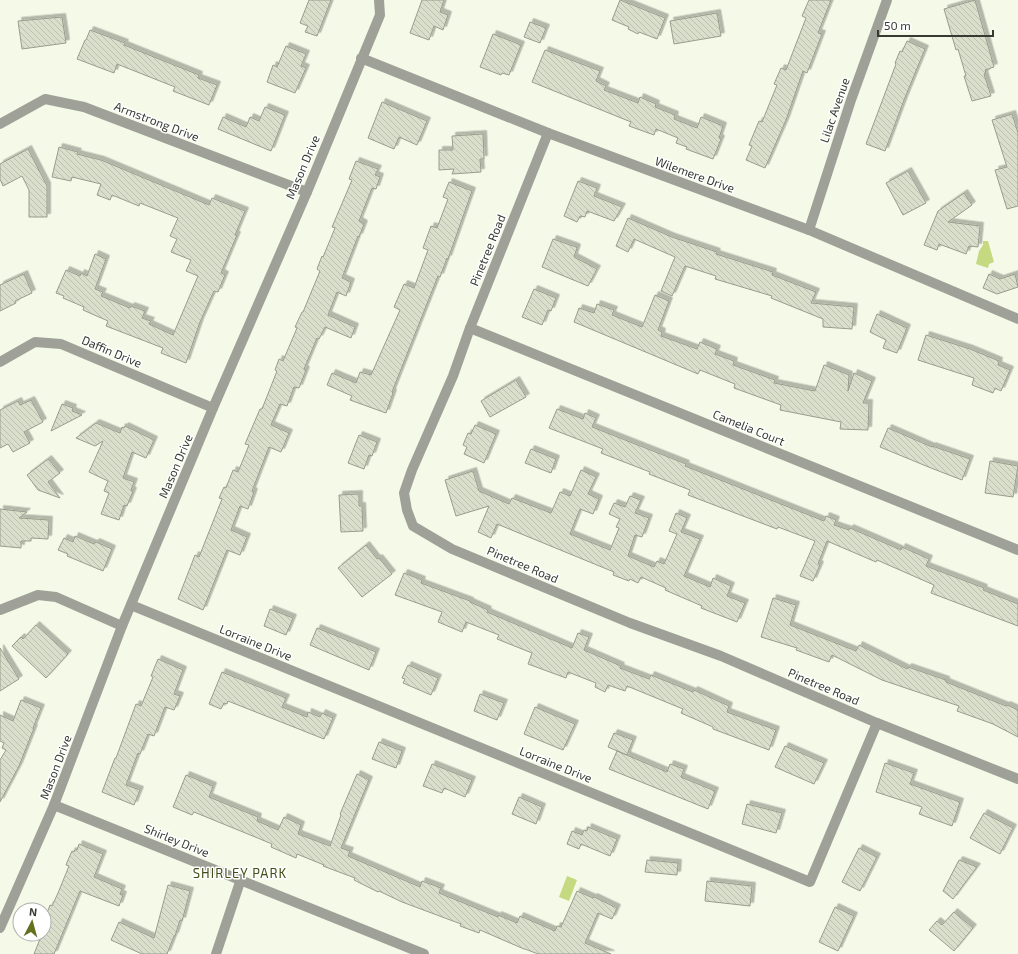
<svg xmlns="http://www.w3.org/2000/svg" width="1018" height="954" font-family="'Exo 2',sans-serif">
<style>
.water{fill:#c5da80}
.building{fill:url(#building-back-hatch);stroke:#989d8c;filter:url(#shadow)}
.lines{fill:none;stroke-linecap:round;stroke-linejoin:round}
.street{stroke:#9fa199;stroke-width:10}
.labels{text-anchor:middle;dominant-baseline:central;stroke-width:3;stroke-linejoin:round;paint-order:stroke}
.street-label{font-size:12px;fill:#373a32;stroke:#fff}
.neighbourhood-label{font-size:13px;letter-spacing:1px;fill:#434e16;stroke:#fff}
</style>
<defs>
<pattern id="building-back-hatch" width="6" height="6" patternUnits="userSpaceOnUse"><rect width="6" height="6" fill="#dadfcc"/><path d="M-1 5l2 2M0 0l6 6M5-1l2 2" fill="none" stroke="#bcc0b0"/></pattern>
<filter id="shadow"><feDropShadow dx="3.5" dy="-3.5" stdDeviation="0" flood-color="#0004"/></filter>
</defs>
<rect width="100%" height="100%" fill="#f4fae7"/>
<g class="water">
<path d="M983 241H988L994 262 989 264 988 268 976 264 979 251 983 245Z"/>
<path d="M567 876 577 880 569 901 559 897Z"/>
</g>
<g class="building">
<path d="M309 0H331L317 36 305 32 308 26 300 23Z"/>
<path d="M422 0H444L440 12 448 15 443 30 434 26 429 40 410 33Z"/>
<path d="M620 0 665 18 657 39 639 32 638 34 628 29 629 27 612 20Z"/>
<path d="M809 0H831L818 33 822 34 807 73 803 71 786 120 765 168 746 160 752 146 749 145 759 121 762 122 777 85 774 84 781 68 786 70 806 18 802 16Z"/>
<path d="M975 0 994 67 985 70 986 73 984 74 991 96 972 101 964 76H966L958 49 956 50 944 9Z"/>
<path d="M717 13 721 36 674 44 670 21Z"/>
<path d="M62 17 66 43 22 49 18 21Z"/>
<path d="M530 22 546 28 540 43 524 37Z"/>
<path d="M90 30 125 43 124 45 199 75 198 78 217 85 209 105 173 91 175 87 117 64 114 73 77 59 85 40H86Z"/>
<path d="M493 34 521 45 509 75 502 73 501 75 480 67Z"/>
<path d="M907 41 925 49 904 100 885 151 866 144 896 64 895 63 900 51 902 52Z"/>
<path d="M286 46 306 54 301 66 306 68 295 93 267 82 273 65 277 67Z"/>
<path d="M545 50 600 71 596 81 606 86 604 90 638 103 640 97 656 104 655 107 675 115 674 119 697 128 701 117 723 126 719 138 721 139 713 159 686 149 687 147 676 143 678 138 656 129 654 135 629 126 631 122 532 82Z"/>
<path d="M382 102 427 121 417 145 399 137 394 149 368 138Z"/>
<path d="M265 107 285 115 271 151 218 129 223 117 246 127 250 117 259 121Z"/>
<path d="M1012 114 1018 133V206L1007 209 995 170 1007 167 992 120Z"/>
<path d="M483 134 484 159H480L481 172 452 174 454 169 439 170V150H453L452 136Z"/>
<path d="M59 147 78 152 77 154 101 160 209 205 212 198 245 211 235 235H237L221 273 225 275 218 292 214 291 200 322 186 363 161 353 163 348 106 326 108 321 83 310 84 307 63 298 64 296 56 293 66 270 80 276 81 273 87 276 95 254 106 259 95 289 103 292 101 296 130 308 131 306 145 311 142 318 151 321 149 324 173 335 198 276 186 271 191 260 171 252 177 239 170 236 178 218 140 203 139 206 112 195 110 200 97 195 101 184 72 177 71 181 52 177Z"/>
<path d="M28 149 47 186V217H29V190L22 176 3 186 0 179V164Z"/>
<path d="M356 161 378 169 375 175 380 177 376 189 372 188 359 221 364 224 359 237 358 236 342 278 351 282 346 296 337 292 328 315 355 327 351 338 325 327 319 339 317 338 304 369 306 370 299 388 294 387 287 406 280 404 271 425 289 433 281 452 269 447 252 491 254 492 248 509 240 506 231 530 247 537 240 555 227 550 203 610 178 599 195 555 199 557 222 499 219 498 224 487 226 488 233 470 238 472 249 445 245 444 260 409H262L277 371 275 370 279 359 283 361 297 328 295 327 302 312H303L320 271 317 269 322 256 323 257 335 228 332 227 352 180 349 179Z"/>
<path d="M908 171 926 203 903 215 886 183Z"/>
<path d="M578 181 597 188 594 196 622 207 614 221 587 211 585 217 580 216 577 222 564 216Z"/>
<path d="M449 182 472 191 448 259 447 258 440 277 438 276 392 392 393 393 386 413 350 400 352 396 327 385 332 373 356 383 360 372 371 375 400 310 394 307 404 284 414 288 428 250 423 248 431 226 437 228 448 199 443 197Z"/>
<path d="M964 193 972 205 948 222 980 226 978 247 969 246 966 254 939 244 937 250 924 245 938 211Z"/>
<path d="M628 218 672 237 717 252 716 254 773 272 772 275 816 292 811 303 854 307 852 329 823 327V319L771 298 772 296 715 279 716 276 685 266 672 296 661 291 675 257 634 239 628 252 616 246Z"/>
<path d="M553 239 576 247 577 248 574 257 597 269 588 286 542 267Z"/>
<path d="M24 274 32 293 15 301 16 303 0 311V285Z"/>
<path d="M989 274 1000 279 1015 274 1018 287 997 294 983 288Z"/>
<path d="M534 289 556 298 551 311 548 310 542 325 522 317Z"/>
<path d="M655 295 669 301 658 330 662 332 661 336 697 349 700 342 717 349 715 354 734 361 733 365 775 380 774 383 815 391 824 365 849 375 848 391 854 373 872 381 863 403H869L868 430 840 429 841 422 780 410 781 405 734 388 735 384 700 370 698 374 574 322 579 308 594 313 597 304 614 310 612 315 642 327Z"/>
<path d="M877 314 907 328 897 353 883 348 886 340 870 332Z"/>
<path d="M926 335 970 349 999 361 998 365 1010 370 1001 391 995 388 993 393 972 385 974 378 918 360Z"/>
<path d="M516 380 526 397 490 417 481 401Z"/>
<path d="M31 400 43 422 24 432 30 443 13 452 8 444 0 448V410L18 401 20 405Z"/>
<path d="M62 404 73 408 72 411 82 415 51 431Z"/>
<path d="M557 409 583 419 585 413 596 418 592 427 686 464 685 466 786 506 824 521 826 516 836 520 834 525 849 530 850 528 901 550 902 547 929 559 926 566 984 588 983 590 1018 604V626L931 593 934 585 877 560 876 562 827 541 818 564 820 565 813 581 800 576 815 541 778 527 777 529 688 495 690 490 649 474 650 472 601 453 603 449 549 428Z"/>
<path d="M96 423 120 433 122 427 124 428 125 426 154 440 146 458 132 452 123 478 134 482 131 490 133 491 127 506 124 505 119 520 101 514 109 493 104 491 108 481 89 472 103 441 95 446 76 438Z"/>
<path d="M475 425 496 434 484 463 464 454 467 447 463 445 468 433 471 434Z"/>
<path d="M888 428 932 447V446L970 459 962 480 931 468 880 447Z"/>
<path d="M359 435 377 442 372 456 369 455 364 469 348 463Z"/>
<path d="M531 449 556 459 551 473 525 463Z"/>
<path d="M48 459 60 473 48 482 60 498 38 490 27 475Z"/>
<path d="M990 461 1018 466 1013 497 985 493Z"/>
<path d="M581 470 596 477 588 494 599 499 593 514 580 509 570 534 610 550 619 528 616 527 620 519 609 514 614 503 625 507 630 496 641 500 635 513 649 518 642 537 635 535 628 556 654 567 657 561 664 564 677 534 669 531 676 513 687 518 681 532 700 539 684 576 710 587 713 578 731 586 727 596 745 603 737 622 701 608 702 606 665 590 666 588 641 577 638 583 630 579 629 581 613 575 614 572 497 524 491 538 478 532 489 506 456 516 445 480 473 471 479 491 509 504 512 498 551 513 560 492 570 496Z"/>
<path d="M359 494V506H362L363 531 341 532 339 495Z"/>
<path d="M0 509 27 512 19 518 49 520 48 539 31 538V541H21V548L0 546Z"/>
<path d="M75 536 94 544 96 542 112 549 103 571 67 556 68 554 58 550 64 538 73 542Z"/>
<path d="M366 545 377 559 379 558 392 574 362 597 338 568Z"/>
<path d="M404 573 422 580 421 583 470 601V602L488 610 487 612 572 648 578 633 589 637 584 650 621 666 620 668 649 679 651 675 693 692 694 690 729 706 727 712 776 730 769 750 713 729V727L681 713 683 709 627 686 625 691 608 685 605 692 595 687 596 683 568 672 566 678 528 664 532 653 497 639 499 635 466 622 462 632 438 622 442 612 395 595Z"/>
<path d="M773 598 796 605 790 625 856 651 859 645 907 669 908 667 946 680V682L1006 706 1007 705 1018 710V737L993 724 957 711 959 706 882 680 832 655 829 662 796 650 797 648 761 637Z"/>
<path d="M270 609 293 618 286 635 264 626Z"/>
<path d="M36 625 68 654 46 678 12 646 21 637 23 639Z"/>
<path d="M317 628 376 652 369 670 310 645Z"/>
<path d="M0 648 19 679 0 691Z"/>
<path d="M158 659 183 670 174 694 180 696 174 710 165 707 154 736 148 734 140 754 138 753 126 785 140 790 134 805 102 792 115 758H116L136 704 141 706 153 677 151 676Z"/>
<path d="M408 665 438 678 431 695 403 683 405 679 402 678Z"/>
<path d="M222 672 286 698 282 707 307 717 308 712 320 717 322 713 333 718 324 739 228 701 227 704 224 703 221 709 209 704Z"/>
<path d="M480 694 504 703 497 720 474 711Z"/>
<path d="M21 700 41 708 33 728H34L19 766 0 802V760L6 750 2 748 4 743 0 741V715L13 721Z"/>
<path d="M535 707 575 724 563 750 524 734Z"/>
<path d="M614 733 633 740 627 755 608 747Z"/>
<path d="M379 742 402 751 396 768 372 759Z"/>
<path d="M785 746 824 763 814 784 775 767Z"/>
<path d="M617 751 667 772 670 764 684 769 681 777 715 791 708 809 609 769Z"/>
<path d="M885 763 914 773 910 784 960 802 952 826 919 814 922 807 876 792Z"/>
<path d="M432 764 472 780 465 797 444 788 442 793 423 786Z"/>
<path d="M357 774 369 780 341 848 350 851 348 856 420 887 422 881 441 888 439 893 498 917V915L517 923 520 916 555 931 557 926 561 927 577 891 593 898 594 897 617 908 612 919 598 913 585 943 611 954H538L525 949H524L480 930 479 933 460 926 461 924 402 902 379 891 378 892 354 880 355 878 323 866 324 865 297 854 296 858 271 847 272 844 260 839 194 812 192 815 173 807 186 775 213 786 209 797 258 817 257 821 278 830 284 817 301 825 298 834 330 846 341 815 340 814Z"/>
<path d="M519 797 542 807 536 824 512 814Z"/>
<path d="M747 804 782 813 776 833 742 824Z"/>
<path d="M984 813 1013 828 1000 854 970 838Z"/>
<path d="M588 827 617 839 610 856 581 844 579 849 567 844 572 831 582 835 584 830 587 831Z"/>
<path d="M79 844 103 854 94 877 122 889 120 894 123 895 119 906 80 891 54 954H34L42 934H44V921L50 905 52 906 58 893 69 866 66 865 68 860 72 851 74 852 75 850H77Z"/>
<path d="M859 848 877 857 860 891 842 882Z"/>
<path d="M647 860 678 863 677 875 645 872Z"/>
<path d="M959 860 977 867 953 899 943 891Z"/>
<path d="M707 881 752 886 750 906 705 901Z"/>
<path d="M168 885 190 891 182 921 180 920 175 936H174L167 954H142L111 940 119 922 154 938Z"/>
<path d="M835 907 854 916 838 951 819 942Z"/>
<path d="M954 912 973 928 954 951 929 930 937 921 942 925Z"/>
</g>
<g class="lines">
<g class="street">
<path d="M361 58 548 133 809 230 1018 319"/>
<path d="M0 124 45 99 84 107 307 192"/>
<path d="M548 133 470 328 453 376 412 470 404 493 407 510 413 526 452 549 630 623 721 656 877 723 1018 779"/>
<path d="M809 230 851 100 887 0"/>
<path d="M470 328 1018 550"/>
<path d="M0 362 35 342 61 344 213 408"/>
<path d="M131 605 810 882 877 723"/>
<path d="M0 610 38 595 56 597 122 626"/>
<path d="M54 805 424 954"/>
<path d="M0 928 54 805 122 626 213 408 307 192 380 15 379 0"/>
<path d="M216 954 241 879"/>
</g>
</g>
<g class="labels">
<g class="street-label">
<text transform="translate(834 110) rotate(-71)">Lilac Avenue</text>
<text transform="translate(157 121) rotate(21)">Armstrong Drive</text>
<text transform="translate(302 167) rotate(-67)">Mason Drive</text>
<text transform="translate(695 174) rotate(20)">Wilemere Drive</text>
<text transform="translate(487 250) rotate(-68)">Pinetree Road</text>
<text transform="translate(112 351) rotate(23)">Daffin Drive</text>
<text transform="translate(749 427) rotate(22)">Camelia Court</text>
<text transform="translate(175 466) rotate(-67)">Mason Drive</text>
<text transform="translate(523 564) rotate(23)">Pinetree Road</text>
<text transform="translate(256 642) rotate(22)">Lorraine Drive</text>
<text transform="translate(824 686) rotate(23)">Pinetree Road</text>
<text transform="translate(556 764) rotate(22)">Lorraine Drive</text>
<text transform="translate(55 767) rotate(-69)">Mason Drive</text>
<text transform="translate(177 840) rotate(22)">Shirley Drive</text>
</g>
<g class="neighbourhood-label">
<text x="240" y="873">SHIRLEY PARK</text>
</g>
</g>
<g transform="translate(32 922) rotate(6)"><circle r="19" fill="#ffffff" stroke="#afb0ad"/>
<path d="M0-3L7 15L0 10L-7 15Z" fill="#62721f"/>
<text y="-6" font-size="11" font-weight="bold" text-anchor="middle" fill="#373a32">N</text>
</g>
<path d="M878 30v6h115v-6" fill="none" stroke="#373a32" stroke-width="2"/>
<text x="884" y="30" font-size="12" fill="#373a32" stroke="#ffffff" stroke-width="3" paint-order="stroke">50 m</text>
</svg>
